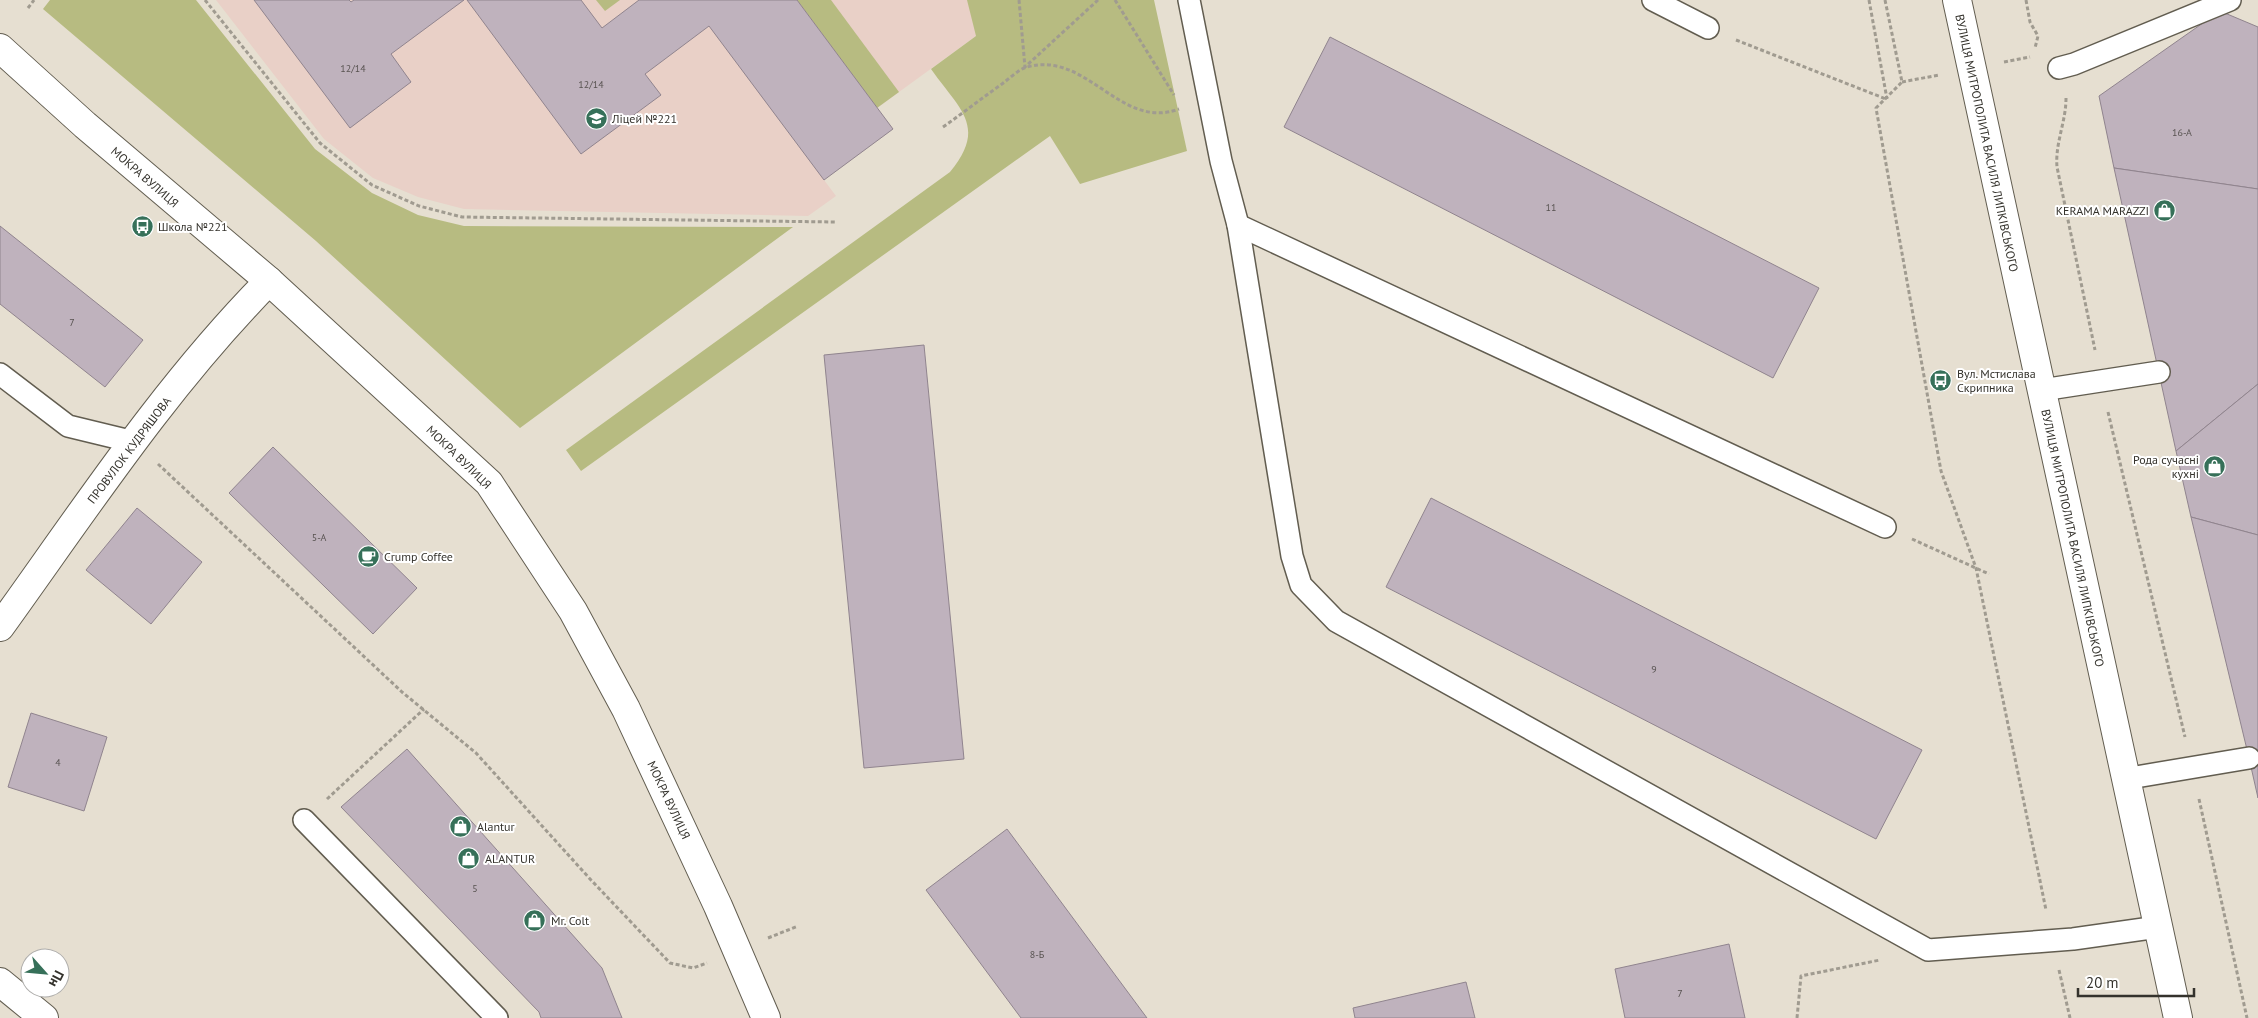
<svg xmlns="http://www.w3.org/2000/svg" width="2258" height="1018" font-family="'PT Sans',sans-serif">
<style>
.education{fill:#e9d0c7}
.green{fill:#b7bb81}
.building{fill:#bfb2bd;stroke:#90848e}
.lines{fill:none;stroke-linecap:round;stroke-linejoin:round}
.service-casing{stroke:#625d50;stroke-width:24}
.minor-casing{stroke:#625d50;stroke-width:30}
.tertiary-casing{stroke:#625d50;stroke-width:30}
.secondary-casing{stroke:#625d50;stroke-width:30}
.path{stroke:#a09b90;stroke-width:3;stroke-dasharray:4 2.5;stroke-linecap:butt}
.service{stroke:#fff;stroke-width:21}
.minor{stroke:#fff;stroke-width:28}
.tertiary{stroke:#fff;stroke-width:28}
.secondary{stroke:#fff;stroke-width:28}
.labels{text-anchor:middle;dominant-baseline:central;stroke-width:4;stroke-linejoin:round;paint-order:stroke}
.number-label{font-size:10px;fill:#575250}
.poi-label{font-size:12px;fill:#34322c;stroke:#fff;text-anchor:start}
.street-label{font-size:12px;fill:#34322c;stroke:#fff}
</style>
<rect width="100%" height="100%" fill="#e6dfd1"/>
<path class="education" d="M216 0H1010L976 36 877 108 893 129 824 180 836 196 808 216 464 209 418 197 373 178 324 139Z"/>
<g class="green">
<path d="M50 0H196L315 149 372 193 418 215 464 226 793 227 520 428 316 241 43 9Z"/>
<path d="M596 0H620L605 11Z"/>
<path d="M797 0H831L899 92 877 108Z"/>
<path d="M967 0H1154L1187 151 1080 184 1050 136 581 471 566 450 950 172C988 126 959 109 931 69L976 36Z"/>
</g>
<g class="building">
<path d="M254 0H349L351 2 354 0H464L391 54 411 82 350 128Z"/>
<path d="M467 0H581L602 28 639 0H797L893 129 824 180 709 26 645 74 661 95 581 154Z"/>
<path d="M2220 11 2258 27V189L2114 168 2099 96Z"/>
<path d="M1330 37 1819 288 1773 378 1284 127Z"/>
<path d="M2114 168 2258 189V384L2176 451Z"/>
<path d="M0 226 143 340 105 387 0 304Z"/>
<path d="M924 345 964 759 864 768 824 355Z"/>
<path d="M2258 384V535L2191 517 2176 451Z"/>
<path d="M273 447 417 588 373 634 229 493Z"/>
<path d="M1431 498 1922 750 1876 839 1386 587Z"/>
<path d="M137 508 202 562 151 624 86 570Z"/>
<path d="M2191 517 2258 535V798L2249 758Z"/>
<path d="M31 713 107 737 84 811 8 787Z"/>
<path d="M407 749 602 968 622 1018H541L539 1012 341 807Z"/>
<path d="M1007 829 1147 1018H1021L926 890Z"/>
<path d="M1729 944 1745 1018H1625L1615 969Z"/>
<path d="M1466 982 1475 1018H1355L1353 1008Z"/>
</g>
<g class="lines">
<defs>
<g id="service">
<path d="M1189 0 1221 161 1238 225 1292 556 1301 585 1336 621 1928 950 2073 939 2158 927"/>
<path d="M1653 0 1708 28"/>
<path d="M2059 68 2074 64 2230 0"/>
<path d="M1238 225 1885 527"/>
<path d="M0 374 68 426 134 442"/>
<path d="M2042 390 2159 372"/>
<path d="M2124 779 2249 758"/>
<path d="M304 820 497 1018"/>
</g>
<g id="minor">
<path d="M0 627C85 509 166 385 269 281"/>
<path d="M0 982 44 1018"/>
</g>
<path id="tertiary" d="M0 48 85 125 269 281 489 483 573 611 626 709 718 906 766 1018"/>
<path id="secondary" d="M1957 0 2178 1018"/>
</defs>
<use href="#service" class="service-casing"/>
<use href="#minor" class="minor-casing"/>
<use href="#tertiary" class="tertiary-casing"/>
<use href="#secondary" class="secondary-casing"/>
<g class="path">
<path d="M205 0 320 143 372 185 419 206 462 217 835 222"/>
<path d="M1019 0 1025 67 1098 0"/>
<path d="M1115 0 1174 95"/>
<path d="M1869 0 1887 99"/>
<path d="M1885 0 1902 82 1876 108 1941 471 1976 568 2046 910"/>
<path d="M2026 0 2030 22 2038 36 2035 48"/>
<path d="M28 8 34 0"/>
<path d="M1736 40 1886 99"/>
<path d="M2004 62 2030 57"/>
<path d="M1902 82 1939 75"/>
<path d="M2066 98C2066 122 2055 143 2057 167L2095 350"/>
<path d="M943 127C963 113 982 98 1002 84 1010 78 1019 69 1027 67 1087 50 1120 131 1179 109"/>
<path d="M2108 412 2185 737"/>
<path d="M158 464 402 692 476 753 591 880 670 963 693 968 707 963"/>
<path d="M1912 539 1989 574"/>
<path d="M327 799 424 709"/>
<path d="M2199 799 2247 1018"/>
<path d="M768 938 798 926"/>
<path d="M2059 970 2070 1018"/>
<path d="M1797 1018 1801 976 1880 960"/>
</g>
<use href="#service" class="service"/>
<use href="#minor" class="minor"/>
<use href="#tertiary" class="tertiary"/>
<use href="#secondary" class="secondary"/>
</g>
<defs>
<symbol id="school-disc" viewBox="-11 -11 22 22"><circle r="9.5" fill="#367059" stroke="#fff"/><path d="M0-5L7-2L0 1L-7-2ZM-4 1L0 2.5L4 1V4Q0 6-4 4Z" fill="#fff"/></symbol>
<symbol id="shop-disc" viewBox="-11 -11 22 22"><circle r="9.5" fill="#367059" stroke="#fff"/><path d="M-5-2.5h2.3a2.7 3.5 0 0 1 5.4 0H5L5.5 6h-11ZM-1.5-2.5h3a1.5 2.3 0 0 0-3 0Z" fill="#fff"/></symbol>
<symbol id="bus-disc" viewBox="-11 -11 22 22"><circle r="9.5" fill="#367059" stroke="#fff"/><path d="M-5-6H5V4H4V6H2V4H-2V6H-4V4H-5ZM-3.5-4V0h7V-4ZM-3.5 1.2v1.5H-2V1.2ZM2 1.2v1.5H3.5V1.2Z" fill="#fff"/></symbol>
<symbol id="cafe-disc" viewBox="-11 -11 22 22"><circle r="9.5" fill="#367059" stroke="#fff"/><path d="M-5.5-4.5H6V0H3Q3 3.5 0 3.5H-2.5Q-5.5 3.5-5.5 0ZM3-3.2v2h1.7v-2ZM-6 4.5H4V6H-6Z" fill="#fff"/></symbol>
</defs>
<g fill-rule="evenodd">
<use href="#school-disc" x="584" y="106" width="25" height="25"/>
<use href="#shop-disc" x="2152" y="198" width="25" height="25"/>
<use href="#bus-disc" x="130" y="214" width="25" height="25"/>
<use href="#bus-disc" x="1928" y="368" width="25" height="25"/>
<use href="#shop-disc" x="2202" y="454" width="25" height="25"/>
<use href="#cafe-disc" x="356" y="544" width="25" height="25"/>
<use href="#shop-disc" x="448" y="814" width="25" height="25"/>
<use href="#shop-disc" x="456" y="846" width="25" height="25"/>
<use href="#shop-disc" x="522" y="908" width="25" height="25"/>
</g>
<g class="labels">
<g class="number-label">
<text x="353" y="68">12/14</text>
<text x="591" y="84">12/14</text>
<text x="2182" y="132">16-А</text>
<text x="1551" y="207">11</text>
<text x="72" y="322">7</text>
<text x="319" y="537">5-А</text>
<text x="1654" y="669">9</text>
<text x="58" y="762">4</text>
<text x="475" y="888">5</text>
<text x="1037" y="954">8-Б</text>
<text x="1680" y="993">7</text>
</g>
<g class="poi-label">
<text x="612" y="118">Ліцей №221</text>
<text x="2149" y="210" text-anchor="end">KERAMA MARAZZI</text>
<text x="158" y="226">Школа №221</text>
<text x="1957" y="373">Вул. Мстислава<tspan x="1957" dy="14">Скрипника</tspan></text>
<text x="2199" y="459" text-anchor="end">Рода сучасні<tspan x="2199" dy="14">кухні</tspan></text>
<text x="384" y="556">Crump Coffee</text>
<text x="477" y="826">Alantur</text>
<text x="485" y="858">ALANTUR</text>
<text x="551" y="920">Mr. Colt</text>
</g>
<g class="street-label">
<text transform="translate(1987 143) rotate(78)">ВУЛИЦЯ МИТРОПОЛИТА ВАСИЛЯ ЛИПКІВСЬКОГО</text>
<text transform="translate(145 177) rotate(41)">МОКРА ВУЛИЦЯ</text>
<text transform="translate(129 450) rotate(-53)">ПРОВУЛОК КУДРЯШОВА</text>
<text transform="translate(459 457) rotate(44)">МОКРА ВУЛИЦЯ</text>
<text transform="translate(2073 538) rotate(78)">ВУЛИЦЯ МИТРОПОЛИТА ВАСИЛЯ ЛИПКІВСЬКОГО</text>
<text transform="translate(669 800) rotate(65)">МОКРА ВУЛИЦЯ</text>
</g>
</g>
<g transform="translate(45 973) rotate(117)"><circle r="24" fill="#ffffff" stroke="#aeadab"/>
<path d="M0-4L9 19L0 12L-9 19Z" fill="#367059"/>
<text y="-8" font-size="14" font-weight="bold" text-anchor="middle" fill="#34322c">Пн</text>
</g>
<path d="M2078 988v8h116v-8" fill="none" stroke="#34322c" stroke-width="2.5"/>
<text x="2086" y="988" font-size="15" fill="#34322c" stroke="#ffffff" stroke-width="4" paint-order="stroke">20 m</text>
</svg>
